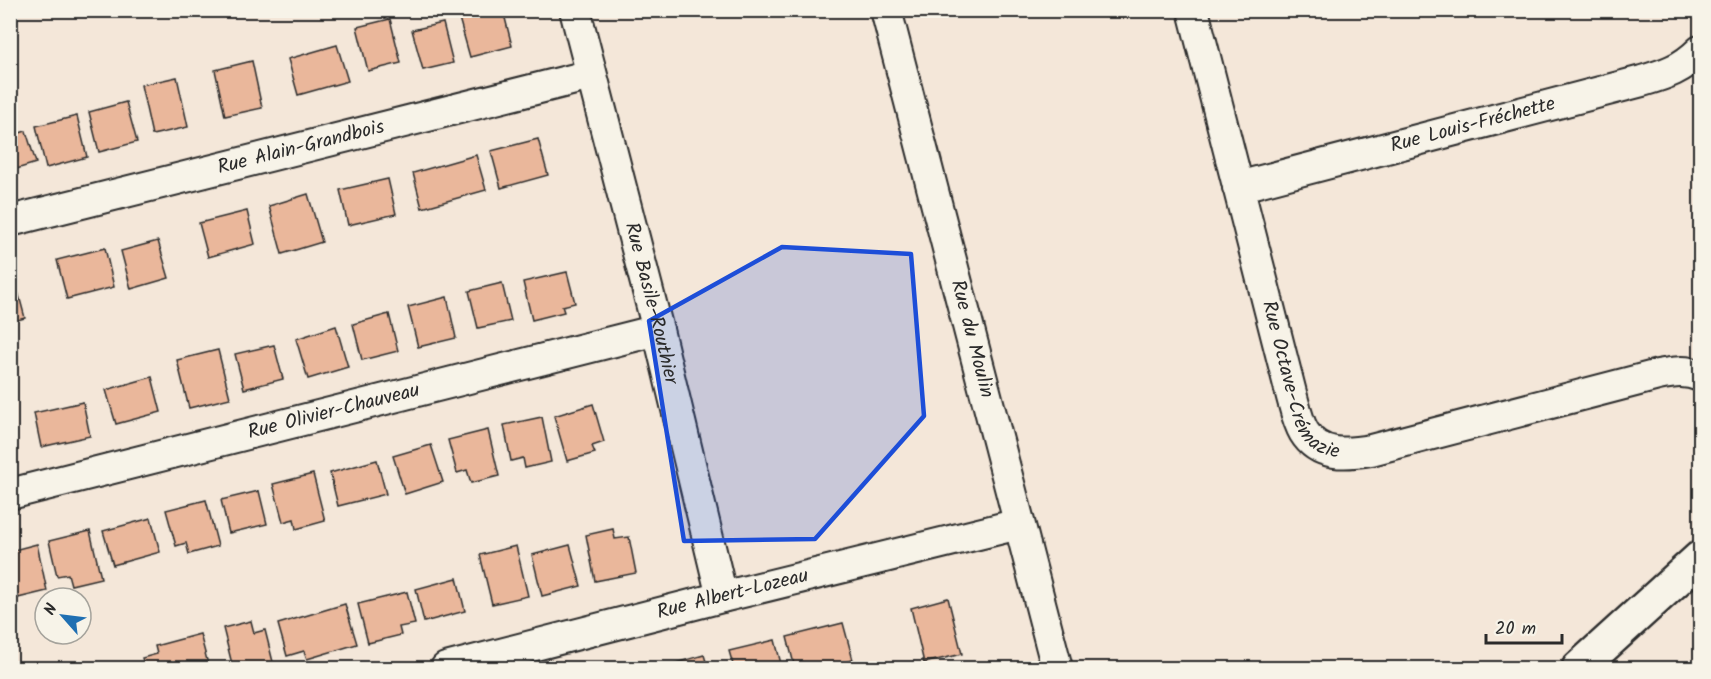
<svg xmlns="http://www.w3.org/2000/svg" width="1711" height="679" font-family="Kalam,sans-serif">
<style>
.building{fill:#eab79b;stroke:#2b2b2b;stroke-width:1.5}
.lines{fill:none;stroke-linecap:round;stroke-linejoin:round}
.minor-casing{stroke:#2b2b2b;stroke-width:34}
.major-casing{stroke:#2b2b2b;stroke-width:38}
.minor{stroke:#f7f3e8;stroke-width:30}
.major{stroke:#f7f3e8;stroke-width:33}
.marked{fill:#1d4ed8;fill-opacity:0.2;stroke:#1d4ed8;stroke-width:4.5;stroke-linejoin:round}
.labels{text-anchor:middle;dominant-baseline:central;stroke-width:4.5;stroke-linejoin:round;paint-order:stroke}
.street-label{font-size:20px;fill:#2b2b2b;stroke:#f7f3e8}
</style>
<rect width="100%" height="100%" fill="#f4e7d9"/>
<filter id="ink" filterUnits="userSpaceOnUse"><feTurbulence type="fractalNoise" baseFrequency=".0167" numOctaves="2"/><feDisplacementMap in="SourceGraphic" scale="12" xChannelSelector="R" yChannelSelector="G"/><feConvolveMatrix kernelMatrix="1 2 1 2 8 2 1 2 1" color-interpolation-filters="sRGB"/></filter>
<g filter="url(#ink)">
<g class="building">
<path d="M479 10H503L512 46 470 57 459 18 480 13Z"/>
<path d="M390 19 401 63 368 71 357 27Z"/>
<path d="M443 23 453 63 423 70 412 30Z"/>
<path d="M337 45 348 81 298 95 288 59Z"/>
<path d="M252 61 262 108 225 116 215 70Z"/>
<path d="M177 77 188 127 152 135 141 85Z"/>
<path d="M126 102 137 142 99 152 89 112Z"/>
<path d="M77 116 87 157 46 168 36 126Z"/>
<path d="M26 131 36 163 10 171V136Z"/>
<path d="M538 139 548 175 501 188 491 151Z"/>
<path d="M476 155 486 190 422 208 413 173Z"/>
<path d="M388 179 396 214 348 225 340 190Z"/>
<path d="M308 194 322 242 282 254 269 206Z"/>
<path d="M247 211 255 244 208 257 199 223Z"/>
<path d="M158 241 169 278 131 289 121 251Z"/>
<path d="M105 248 114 287 67 299 57 260Z"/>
<path d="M567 272 575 303 562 306 564 312 532 320 523 282Z"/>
<path d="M10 273H13L25 318 10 322Z"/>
<path d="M502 283 511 321 478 328 469 291Z"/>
<path d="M447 297 456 338 418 347 408 307Z"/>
<path d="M389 314 398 351 362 360 353 324Z"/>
<path d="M336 326 348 367 308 379 296 339Z"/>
<path d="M274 345 283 379 244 389 235 354Z"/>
<path d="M218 350 230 398 189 408 177 360Z"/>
<path d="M152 377 161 412 116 424 106 390Z"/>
<path d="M83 402 90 436 41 447 34 413Z"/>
<path d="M593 404 604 442 592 446 595 453 567 461 554 416Z"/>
<path d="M542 417 551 462 525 468 523 458 511 461 504 425Z"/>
<path d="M488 430 499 476 471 483 467 470 457 473 448 440Z"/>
<path d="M431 445 443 482 405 494 393 456Z"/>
<path d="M377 460 386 494 338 506 330 473Z"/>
<path d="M313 474 325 521 296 529 294 519 283 522 273 484Z"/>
<path d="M259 491 267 524 229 533 221 500Z"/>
<path d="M206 500 218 546 189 554 186 543 176 546 166 510Z"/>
<path d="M151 518 160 552 113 565 103 531Z"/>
<path d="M613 529 615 539 629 537 636 573 595 581 586 535Z"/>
<path d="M90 531 101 578 71 585 68 574 57 576 49 541Z"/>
<path d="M37 544 47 591 18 598 16 588 10 589V551Z"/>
<path d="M570 545 581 586 542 596 532 555Z"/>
<path d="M516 546 528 596 492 604 480 555Z"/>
<path d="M457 578 465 611 424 622 416 589Z"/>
<path d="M407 592 415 624 399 627 401 635 368 643 358 604Z"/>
<path d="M948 598 962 654 924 663 911 608Z"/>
<path d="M345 604 357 644 307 659 304 651 287 656 278 624Z"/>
<path d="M251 621 254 633 265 630 274 666 265 668H233L223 628Z"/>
<path d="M843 623 853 660 820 668H795L787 637Z"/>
<path d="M200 634 209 668H145L142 658 157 654 155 646Z"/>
<path d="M775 640 782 668H734L729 651Z"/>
<path d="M704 655 708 668H658Z"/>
</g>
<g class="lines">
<defs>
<g id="minor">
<path id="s1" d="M575 10 658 330 722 597"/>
<path id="s2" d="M886 10 1057 668"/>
<path id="s3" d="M1193 10 1292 397C1295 408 1298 422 1304 432 1319 457 1347 454 1371 450L1658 375C1674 372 1686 370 1700 376"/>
<path id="s4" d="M1238 187 1642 81C1666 74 1682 69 1700 51"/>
<path id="s5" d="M10 221 591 75"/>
<path id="s6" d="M10 494 658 330"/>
<path id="s7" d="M446 668 722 597 1019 524"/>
</g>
<path id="major" d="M1579 668 1700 558"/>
</defs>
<use href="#minor" class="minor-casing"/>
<use href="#major" class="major-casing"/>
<use href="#minor" class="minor"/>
<use href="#major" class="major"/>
</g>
</g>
<path class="marked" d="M782 247 911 254 924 416 815 539 684 541 649 321Z"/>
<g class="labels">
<g class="street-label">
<text stroke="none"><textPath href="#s4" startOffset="243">Rue Louis-Fréchette</textPath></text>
<text stroke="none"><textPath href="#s5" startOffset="300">Rue Alain-Grandbois</textPath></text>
<text stroke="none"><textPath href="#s1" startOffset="303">Rue Basile-Routhier</textPath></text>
<text stroke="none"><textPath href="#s2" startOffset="340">Rue du Moulin</textPath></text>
<text stroke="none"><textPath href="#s3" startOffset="390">Rue Octave-Crémazie</textPath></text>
<text stroke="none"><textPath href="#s6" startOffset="334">Rue Olivier-Chauveau</textPath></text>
<text stroke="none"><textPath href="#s7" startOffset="296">Rue Albert-Lozeau</textPath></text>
</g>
</g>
<rect width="1711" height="679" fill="none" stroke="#f7f3e8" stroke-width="36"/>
<rect x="18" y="18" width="1675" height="643" fill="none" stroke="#2b2b2b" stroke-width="2" filter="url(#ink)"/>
<g transform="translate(63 616) rotate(298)"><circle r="28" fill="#f7f3e8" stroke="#a5a39c" stroke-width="1.5"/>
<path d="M0-4.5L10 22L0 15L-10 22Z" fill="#1f6fb2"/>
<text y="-9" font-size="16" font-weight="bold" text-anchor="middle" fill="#2b2b2b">N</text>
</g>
<path d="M1486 634v9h76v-9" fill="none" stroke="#2b2b2b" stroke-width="3"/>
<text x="1495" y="634" font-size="18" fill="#2b2b2b" stroke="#f7f3e8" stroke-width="4.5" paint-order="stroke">20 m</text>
</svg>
